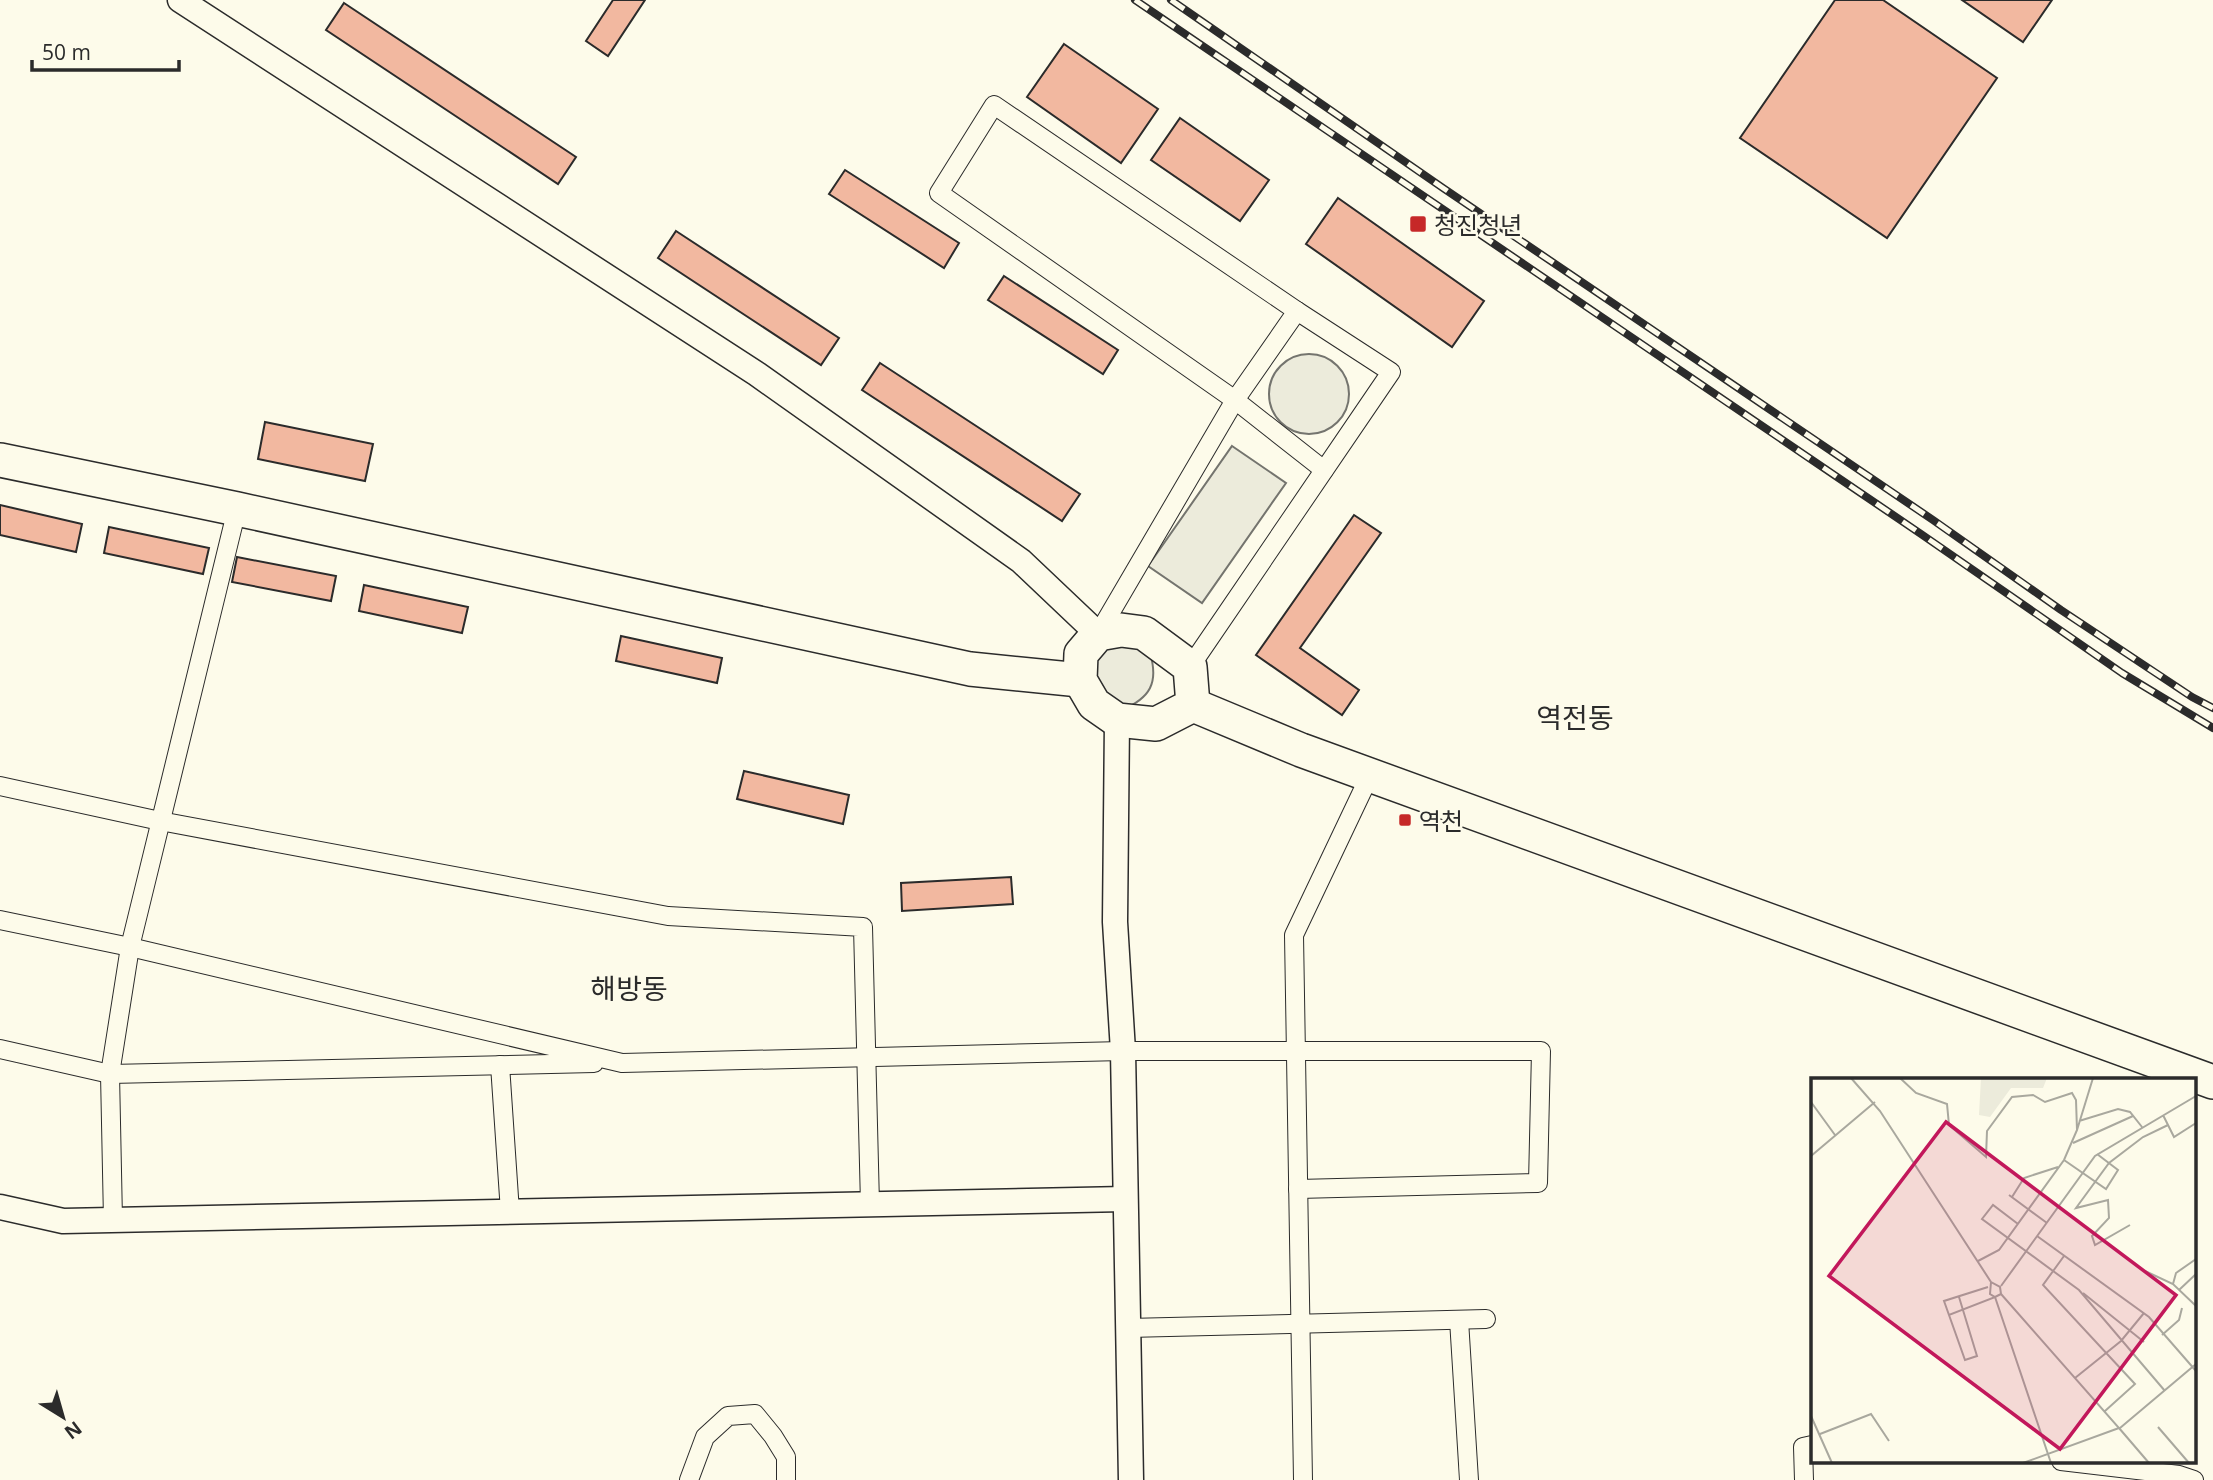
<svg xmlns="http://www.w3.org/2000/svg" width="2213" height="1480" font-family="'Open Sans','Noto Sans KR',sans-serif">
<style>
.green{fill:#ecebdb;stroke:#74746e;stroke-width:2}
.building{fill:#f2b8a0;stroke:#2b2b2b;stroke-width:2}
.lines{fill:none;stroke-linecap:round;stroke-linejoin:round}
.street-casing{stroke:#2b2b2b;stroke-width:20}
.secondary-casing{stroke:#2b2b2b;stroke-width:27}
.highway-casing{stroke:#2b2b2b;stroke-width:36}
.street{stroke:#fdfbea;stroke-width:18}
.secondary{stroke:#fdfbea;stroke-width:24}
.highway{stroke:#fdfbea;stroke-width:33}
.rail-casing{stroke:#2b2b2b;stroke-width:8}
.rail{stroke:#fdfbea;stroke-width:5;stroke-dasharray:16;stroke-linecap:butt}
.poi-dot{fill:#c62828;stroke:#fdfbea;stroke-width:2.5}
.labels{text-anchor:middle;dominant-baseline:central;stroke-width:5;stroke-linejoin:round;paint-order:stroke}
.poi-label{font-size:24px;fill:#2b2b2b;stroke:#fdfbea;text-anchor:start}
.quarter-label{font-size:28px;fill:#2b2b2b;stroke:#fdfbea}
.inset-road{fill:none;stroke:#a9a89e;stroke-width:2}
.view{fill:#c2185b;fill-opacity:0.15;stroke:#c2185b;stroke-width:3.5}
.inset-edge{fill:none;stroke:#2b2b2b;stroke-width:3.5}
</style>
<rect width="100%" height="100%" fill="#fdfbea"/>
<g class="green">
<circle cx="1309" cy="394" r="40"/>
<path d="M1232 446 1286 483 1202 603 1148 566Z"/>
<path d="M1111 631 1150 653C1159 683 1150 698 1122 710L1075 662Z"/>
</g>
<g class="building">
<path d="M613 0H645L608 56 586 41Z"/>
<path d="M1835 0H1883L1997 78 1887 238 1740 138Z"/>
<path d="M1962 0H2052L2023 42Z"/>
<path d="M344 3 576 157 558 184 326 30Z"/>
<path d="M1064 44 1158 109 1121 163 1027 97Z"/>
<path d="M1180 118 1269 180 1240 221 1151 160Z"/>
<path d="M845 170 959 243 944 268 829 194Z"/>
<path d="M1338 198 1484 301 1452 347 1306 244Z"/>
<path d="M676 231 839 338 821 365 658 258Z"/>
<path d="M1004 276 1118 350 1103 374 988 300Z"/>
<path d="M880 363 1080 494 1062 521 862 390Z"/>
<path d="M265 422 373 444 365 481 258 459Z"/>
<path d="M0 505 82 524 76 552 0 535Z"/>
<path d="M1354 515 1381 533 1300 648 1359 690 1342 715 1256 655Z"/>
<path d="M109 527 209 548 203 574 104 553Z"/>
<path d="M237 557 336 576 331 601 232 582Z"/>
<path d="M364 585 468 607 462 633 359 611Z"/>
<path d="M621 636 722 658 717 683 616 661Z"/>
<path d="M744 771 849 795 843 824 737 799Z"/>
<path d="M1011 877 1013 904 902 911 901 883Z"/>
</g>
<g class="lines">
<defs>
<g id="street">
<path d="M1297 311 994 105 939 193 1235 400 1324 470"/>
<path d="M1098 634 1235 400 1297 311 1391 372 1190 667"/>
<path d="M0 786 160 821 668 916 863 927 870 1204"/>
<path d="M0 920 130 947 622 1063 1123 1051H1541L1538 1183 1298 1189"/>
<path d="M0 1049 110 1074 594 1063"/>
<path d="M500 1065 510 1212"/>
<path d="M113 1220 110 1074 130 947 237 509"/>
<path d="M1459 1320 1469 1480"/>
<path d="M1128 1328 1486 1319"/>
<path d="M2061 1461 2179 1475 2194 1480"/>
<path d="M689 1480 705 1437 728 1416 755 1414 773 1436 786 1457V1480"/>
<path d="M1303 1480 1294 935 1370 775"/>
<path d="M1804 1480 1803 1447 1812 1445"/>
</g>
<g id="secondary">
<path d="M180 0 757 374 1021 561 1098 634"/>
<path d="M1117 720 1115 922 1123 1051 1131 1480"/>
<path d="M0 1207 63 1221 1125 1199"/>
</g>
<g id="highway">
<path d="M0 460 237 509 970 669 1080 680"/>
<path d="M1121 630 1144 633 1190 667 1193 705 1156 724 1117 720 1094 704 1080 680 1081 654 1098 634Z"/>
<path d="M1193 705 1301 750 2213 1082"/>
</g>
</defs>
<use href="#street" class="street-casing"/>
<use href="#secondary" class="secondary-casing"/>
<use href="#highway" class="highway-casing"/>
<use href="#street" class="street"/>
<use href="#secondary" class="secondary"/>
<use href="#highway" class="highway"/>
<defs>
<g id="rail">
<path d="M1135 0 1921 534 2122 673 2213 728"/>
<path d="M1171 0 1443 188 1933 520 2061 610 2192 697 2213 708"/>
</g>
</defs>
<use href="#rail" class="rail-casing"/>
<use href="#rail" class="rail"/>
</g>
<g class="poi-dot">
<rect x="1409" y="215" width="18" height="18" rx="3.5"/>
<rect x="1398" y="813" width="14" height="14" rx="3.5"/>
</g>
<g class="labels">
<g class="poi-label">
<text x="1434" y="224">청진청년</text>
<text x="1419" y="820">역천</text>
</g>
<g class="quarter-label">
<text x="1575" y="717">역전동</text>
<text x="629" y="988">해방동</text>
</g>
</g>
<g transform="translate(1811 1078)">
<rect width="385" height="385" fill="#fdfbea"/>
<path d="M170 0H236L232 10H200L179 39 168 37Z" fill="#ecebdb"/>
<path class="inset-road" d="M40 0 69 33 180 204 189 209 190 216 308 350 212 385M89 0 105 15 136 26 138 47 175 79 176 53 201 19 222 17 234 24 261 15 265 22 266 52 253 82 188 172 167 183M0 24 24 57M352 37 363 59 385 45M268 43 307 31 319 34 331 49M266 52 282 0M262 65 322 38M0 78 64 24M253 82 295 111 307 92 286 76M198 117 236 145M201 119 213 100 247 89M207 146 182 127 171 141 268 212 354 313M319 147 284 167 281 158 298 140 297 122 265 130 298 85 332 59 357 47M226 158 338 239 385 293M253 178 232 207 324 306 294 333M334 193 362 206 385 228M180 204 179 216 184 219 190 216M362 206 365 195 385 181M190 208 284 78 385 18M177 209 133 223 138 237 184 219 240 385M368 212 385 196M272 215 333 264M138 237 154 282 166 278 148 219M351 257 368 242 371 230M264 300 310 263 333 235M0 338 21 385M347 349 378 385M308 350 338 385M309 350 385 286M9 356 60 336 78 363"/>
<path class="view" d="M135 44 365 217 249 371 18 198Z"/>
<rect width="385" height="385" class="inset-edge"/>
</g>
<g transform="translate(63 1417) rotate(143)" stroke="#fdfbea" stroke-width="5" paint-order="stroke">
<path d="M0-5L12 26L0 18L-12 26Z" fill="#2b2b2b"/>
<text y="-10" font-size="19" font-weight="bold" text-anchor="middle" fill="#2b2b2b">N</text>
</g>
<path d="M32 60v10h147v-10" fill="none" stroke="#2b2b2b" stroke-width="3.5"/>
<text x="42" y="60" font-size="21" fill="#2b2b2b" stroke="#fdfbea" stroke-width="5" paint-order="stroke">50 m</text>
</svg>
